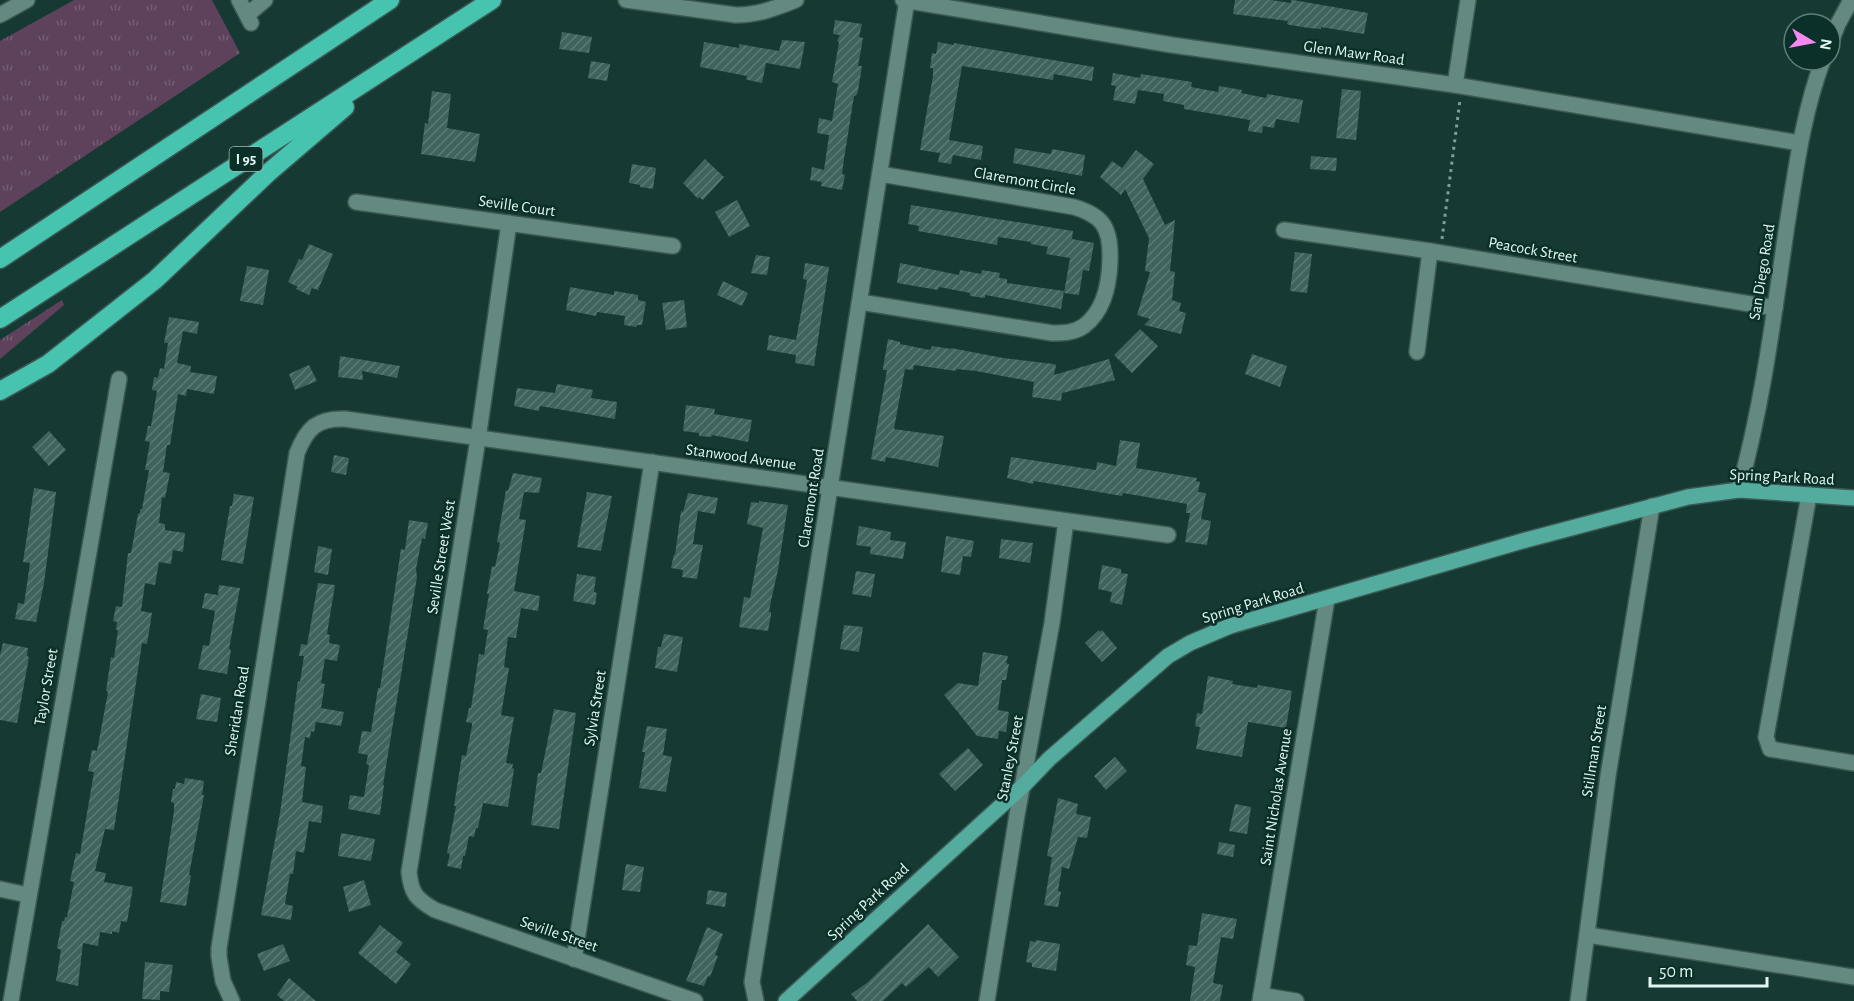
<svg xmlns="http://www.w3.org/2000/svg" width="1854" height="1001" font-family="'Alegreya Sans',sans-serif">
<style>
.grass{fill:url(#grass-tufts)}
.building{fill:url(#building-hatch)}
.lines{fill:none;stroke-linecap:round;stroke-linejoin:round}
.minor-casing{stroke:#3b5853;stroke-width:18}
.major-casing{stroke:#3b5853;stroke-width:18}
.highway-casing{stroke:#3b5853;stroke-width:21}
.path{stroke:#829d97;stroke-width:3;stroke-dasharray:3 4.5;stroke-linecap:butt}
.minor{stroke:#648981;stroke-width:15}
.major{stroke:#53ac9d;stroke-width:15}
.highway{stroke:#47c4af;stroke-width:18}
.labels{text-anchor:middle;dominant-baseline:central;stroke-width:5;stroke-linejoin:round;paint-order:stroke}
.shield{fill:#0a3029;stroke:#a1bbb5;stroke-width:1.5}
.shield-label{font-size:15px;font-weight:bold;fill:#e2f6f1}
.street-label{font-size:16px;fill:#e2f6f1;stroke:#0a3029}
</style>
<defs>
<pattern id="grass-tufts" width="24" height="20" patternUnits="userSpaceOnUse" patternTransform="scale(1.5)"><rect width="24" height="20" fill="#5e415b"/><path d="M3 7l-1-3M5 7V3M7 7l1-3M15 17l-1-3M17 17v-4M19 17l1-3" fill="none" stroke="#755d73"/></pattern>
<pattern id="building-hatch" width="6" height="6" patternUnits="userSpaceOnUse" patternTransform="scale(1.5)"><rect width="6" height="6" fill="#40645d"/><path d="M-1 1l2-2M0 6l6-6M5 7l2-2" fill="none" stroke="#5b7b75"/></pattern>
</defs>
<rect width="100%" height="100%" fill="#163a33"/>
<g class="grass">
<path d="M74 0H212L240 53 0 212V41Z"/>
<path d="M62 300 64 305 0 359V340Z"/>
</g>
<g class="building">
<path d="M1235 0H1271L1291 3V0H1293L1368 13 1364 34 1321 27V29L1309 28 1290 25 1287 24 1288 21 1233 14Z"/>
<path d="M835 20 862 24 859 37 863 38 858 66H862L858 91 856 96H854L844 159 842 174 845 175 842 190 821 186 822 182 810 180 812 167 824 170 829 135 817 133 819 118 832 121 838 84 832 82 839 42 837 41 840 35 833 34Z"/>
<path d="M562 32 592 37 589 53 559 49Z"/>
<path d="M782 40 805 42 800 69 766 63 762 83 748 80 746 79 747 76 700 67 704 42 739 48V44L779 51Z"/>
<path d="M938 42 954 45V43L1094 67 1092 81 1054 74 1053 80 962 66 949 140 983 146 981 160 953 155 951 164 938 162 940 153 920 150 933 76V68H930L932 53 936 54Z"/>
<path d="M591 61 610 64 607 81 588 78Z"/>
<path d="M1113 73 1140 78 1141 74 1192 82 1191 87 1218 92 1219 86 1242 90 1241 93 1266 98 1267 94 1303 100 1299 123 1276 119 1274 128 1263 126 1262 133 1248 131 1250 120 1184 109V105L1163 101 1164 94 1138 90 1135 104 1113 100 1116 86 1111 85Z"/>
<path d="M1342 89 1361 91 1356 140 1336 138Z"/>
<path d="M432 91 451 94 447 128 480 134 475 162 421 154 425 123 428 124Z"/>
<path d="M1015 148 1051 154 1052 149 1085 155 1082 176 1013 163Z"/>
<path d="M1136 150 1154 164 1143 179 1165 225 1175 220 1170 271 1175 272 1172 300 1181 303 1179 311 1186 313 1181 334 1144 325 1150 319 1137 315 1150 272 1145 271 1149 238 1125 189 1121 195 1100 177 1112 161 1122 168Z"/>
<path d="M1311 156 1337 158 1336 171 1310 169Z"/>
<path d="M705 159 724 177 703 200 699 197 698 199 683 183Z"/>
<path d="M632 164 656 168 653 189 640 187V185L629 183Z"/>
<path d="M737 200 750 226 729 237 715 212Z"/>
<path d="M911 205 1073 231 1072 239 1094 243 1089 271 1083 270 1079 295 1064 293 1070 258 1046 254 1048 247 1031 244V242L998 237 997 245 918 231 919 226 908 224Z"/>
<path d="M309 244 333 254 318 290 312 288 309 295 296 289 298 287 288 282 299 259 302 260Z"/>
<path d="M1295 252 1312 254 1307 293 1290 291Z"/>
<path d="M756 255 770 257 767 275 751 273Z"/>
<path d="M805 263 829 267 814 366 795 363 796 355 767 350 769 335 796 340 807 280 803 279Z"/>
<path d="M900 263 959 275 960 270 981 274 982 270 1000 273 999 278 1007 279V283L1064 291 1061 309 985 295V298L970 296V293L939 287 938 290 897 283Z"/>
<path d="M247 266 269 270 263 305 240 301Z"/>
<path d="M723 281 748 293 742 306 717 295Z"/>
<path d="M570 287 614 295V291L638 295V300L646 302 642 325H637L636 327 624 325 625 316 597 312 596 316 566 310Z"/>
<path d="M684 300 687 327 666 330 662 303Z"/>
<path d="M169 317 199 322 197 334 183 331 177 363 191 366 190 372 217 376 214 394 187 389 186 396 178 394 170 445H167L163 472 170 473 165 498 162 497 159 523 165 524V530L185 533 183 552 173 550 171 564 159 562 155 585 145 583 141 611 152 613 147 644 142 643 114 830 105 829 95 871 106 873 104 882 133 887 127 922 121 921 119 933 112 931V934L100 932 98 946 83 943 78 986 56 981 61 950 57 948 62 921H64L65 917H67L74 882 70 881 76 853 80 854 94 772 88 771 92 750 97 751 108 692 106 691 111 657 114 658 118 630H116L117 622 113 621 116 606 122 607 128 553H131L138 514 140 513V509H142L149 470H145L150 442 145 441 148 426H151L157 391 152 390 154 377 158 378 160 368 164 369 168 343H164Z"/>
<path d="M1140 329 1158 346 1132 373 1114 355Z"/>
<path d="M888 339 900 342V344L930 350 932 346 951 349V348L1003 358 1053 364 1056 365 1054 375 1109 359 1115 380 1062 393 1061 401 1032 397 1034 382 976 371 956 369V371L914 365 913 370 905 369 894 429 944 436 938 467 886 457 885 462 871 459 887 370H883V368Z"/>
<path d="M1252 354 1287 366 1280 387 1245 374Z"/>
<path d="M340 356 400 366 397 378 362 371 363 380 338 377Z"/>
<path d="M309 365 317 381 295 390 289 374Z"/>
<path d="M557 384 593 390 591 398 617 402 615 419 540 406 539 411 514 406 517 388 555 393Z"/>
<path d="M686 405 715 409 714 414 752 420 748 442 712 435 711 437 699 436V433L683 431Z"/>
<path d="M49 431 66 450 49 466 32 447Z"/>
<path d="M1120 440 1140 443 1136 468 1197 478 1196 481 1200 482 1198 492 1206 493 1201 519 1211 521 1207 545 1185 542 1190 513H1186L1187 504 1123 493 1122 496 1034 481 1033 484 1007 478 1011 457 1096 470 1097 462 1116 466Z"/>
<path d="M334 455 349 458 346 475 331 472Z"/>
<path d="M513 473 542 478 539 493 524 492 519 519 526 520 514 591 540 596 538 611 521 608 516 638 508 637 504 667 509 668 501 715 514 717 506 763 513 764 512 768 514 769 508 807 483 803 478 828H476L474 837 469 836 465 856H463L461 869 447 866 450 854 447 853 456 806H454L462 755 466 756 472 726V723L466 722 469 708H471L479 654 484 655 488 630 483 629 489 594H487L492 566 495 567 500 543 497 542 506 490 508 491Z"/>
<path d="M34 488 56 492 44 583 36 622 15 619 18 603 24 604 30 563 23 562Z"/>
<path d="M587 492 612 496 601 551 577 547Z"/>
<path d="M688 493 718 498 715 514 698 511 693 544 703 545 697 579 682 577 683 570 671 568 674 554 675 555 681 511 683 512Z"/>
<path d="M234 494 254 497 243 564 221 560 230 506H232Z"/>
<path d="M759 501 788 505 778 570 771 601 769 612H771V615L768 631 739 627 744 597 750 598 763 528 747 524 751 502 759 503Z"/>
<path d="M409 520 428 523 425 539 422 538 416 569 417 577 383 785H384L380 815 348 809 350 795 364 797 369 765 366 764 368 755 358 753 362 731 371 732 378 688H380L401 549 405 550Z"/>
<path d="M859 526 891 532 890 540 906 542 903 559 870 554 871 547 856 545Z"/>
<path d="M946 536 974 541 971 557 963 556 960 575 941 572Z"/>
<path d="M1001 539 1033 543 1030 563 999 558Z"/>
<path d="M318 546 332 549 328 575 314 572Z"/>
<path d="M1102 565 1121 569V573L1128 574 1122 605 1110 602 1112 592 1098 589Z"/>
<path d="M856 571 875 574 871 597 852 594Z"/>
<path d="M577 574 596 577 594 592 597 593 595 605 573 601Z"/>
<path d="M318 583 335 585 327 634 330 635 329 643 340 645 337 661 325 659 321 683 325 684 321 708 344 712 341 726 316 722 314 732 311 731 310 738 305 737 301 766 306 767 302 802 323 806 321 823 309 821 304 853 296 851 293 874H290L285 904 293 906 291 920 261 915 280 813 298 681 300 682 304 656H299L301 644 307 645Z"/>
<path d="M219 585 240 588 229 649 231 650 227 674 198 669 203 645 209 646 215 611 202 608 205 593 218 595Z"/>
<path d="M844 625 863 627 859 652 840 649Z"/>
<path d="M1099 630 1100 632 1102 630 1117 648 1102 662 1085 643Z"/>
<path d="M664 634 683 637 677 672 655 668 658 647H661Z"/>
<path d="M3 643 28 648 27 656 29 657 17 723 0 720V655Z"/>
<path d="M983 652 1008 656 1006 663 1009 664 1006 680H1002L998 710 1009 712 1006 732 999 731 998 739 977 736 944 695 958 683 978 686Z"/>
<path d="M1208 676 1233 681 1232 684 1257 688 1258 685 1292 691 1286 728 1248 722 1242 757 1196 749 1200 727 1195 726 1197 713 1202 714Z"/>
<path d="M201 694 221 698 217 722 196 719Z"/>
<path d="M554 709 576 713 559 829 531 825 538 773H541Z"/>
<path d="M647 726 667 729 663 755 672 757 666 792 639 788 645 752H642Z"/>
<path d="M968 748 983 765 955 791 939 774Z"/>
<path d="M1115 757 1127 771 1106 790 1094 776Z"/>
<path d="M185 778 204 781 202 795H204L189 875H191L186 906 160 902 174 811V803L171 802 173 789H175L176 782 184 784Z"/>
<path d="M1058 798 1078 804 1076 814 1091 817 1087 838 1078 837 1069 869 1062 867 1058 891 1061 892 1058 907 1044 905 1052 857 1047 856Z"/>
<path d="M1235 804 1251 807 1247 834 1229 831Z"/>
<path d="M341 833 375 839 371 861 338 856Z"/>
<path d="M1219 842 1235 845 1233 857 1217 854Z"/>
<path d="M626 864 644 867 640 892 622 890Z"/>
<path d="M364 880 371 905 349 912 343 887Z"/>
<path d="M708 890 727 893 725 907 706 904Z"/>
<path d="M1202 913 1237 919 1233 939 1221 937 1213 983 1223 985 1220 1001H1190L1195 967 1186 965 1189 945 1197 946Z"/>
<path d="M928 924 959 957 938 977 929 967 906 987 902 983 883 1001H857L851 994 867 983Z"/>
<path d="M380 925 403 943 396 952 411 964 396 984 358 953Z"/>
<path d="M707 927 723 934 715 955 718 956 710 977 708 976 704 986 686 981Z"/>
<path d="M1036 940 1060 944 1056 971 1032 967V963L1026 962 1030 941 1036 942Z"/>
<path d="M283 944 290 961 264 971 257 954Z"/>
<path d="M145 962 173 965 169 992 160 991V1000L142 999Z"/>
<path d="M289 978 316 1001H284L277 995Z"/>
</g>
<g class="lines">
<defs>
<g id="minor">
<path d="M239 0 251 23"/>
<path d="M626 0 736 15C758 15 776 8 796 0"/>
<path d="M903 0 1172 45 1455 85 1800 143"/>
<path d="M0 15 27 0"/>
<path d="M247 15 265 0"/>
<path d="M1830 44 1838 24 1851 0"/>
<path d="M1455 85 1468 0"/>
<path d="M356 202 673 246"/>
<path d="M509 223 478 439 409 872C411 893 416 899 435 910L695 1001"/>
<path d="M1284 230 1430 251 1775 308"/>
<path d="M860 302 1052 333C1063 333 1074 333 1084 326 1092 320 1099 310 1103 300 1110 282 1115 239 1102 223 1095 214 1084 210 1074 207L880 174"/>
<path d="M1417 352 1430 251"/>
<path d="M1739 490C1763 403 1774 314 1787 225 1796 169 1803 113 1823 60"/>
<path d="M1809 495 1766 737 1770 749 1854 763"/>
<path d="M0 889 28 895"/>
<path d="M1588 935 1854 977"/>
<path d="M574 959 652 462"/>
<path d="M1261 995 1296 1001"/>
<path d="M11 1001 119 379"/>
<path d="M232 1001 223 981 219 957V948L297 453C307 428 317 418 345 419L1168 535"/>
<path d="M756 1001 752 982 907 0"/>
<path d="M987 1001 1017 815 1052 623 1066 521"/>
<path d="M1260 1001 1327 599"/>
<path d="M1578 1001 1608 776 1652 506"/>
</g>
<path id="major" d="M786 1001 1024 785 1049 759 1168 656 1190 643 1230 626 1526 540 1688 497 1739 490 1854 498"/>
<g id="highway">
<path d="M0 259 390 0"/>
<path d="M0 319 492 0"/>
<path d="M0 391 48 364 155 280 268 173 345 107"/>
</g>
</defs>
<use href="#minor" class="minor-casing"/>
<use href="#major" class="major-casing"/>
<use href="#highway" class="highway-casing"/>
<path class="path" d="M1442 239 1460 100"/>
<use href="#minor" class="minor"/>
<use href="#major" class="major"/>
<use href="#highway" class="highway"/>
</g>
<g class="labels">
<rect class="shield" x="229.5" y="147" width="33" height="24" rx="4.5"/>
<g class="shield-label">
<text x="246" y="159">I 95</text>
</g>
<g class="street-label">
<text transform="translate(1354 53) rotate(8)">Glen Mawr Road</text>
<text transform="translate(1025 181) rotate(10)">Claremont Circle</text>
<text transform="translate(517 206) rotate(8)">Seville Court</text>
<text transform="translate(1533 250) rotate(10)">Peacock Street</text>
<text transform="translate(1762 272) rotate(-81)">San Diego Road</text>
<text transform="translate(741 457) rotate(8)">Stanwood Avenue</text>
<text transform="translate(1782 477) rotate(3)">Spring Park Road</text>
<text transform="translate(811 498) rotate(-81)">Claremont Road</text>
<text transform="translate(441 557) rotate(-81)">Seville Street West</text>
<text transform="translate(1253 603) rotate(-17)">Spring Park Road</text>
<text transform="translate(46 687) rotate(-80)">Taylor Street</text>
<text transform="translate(595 708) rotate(-81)">Sylvia Street</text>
<text transform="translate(237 711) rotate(-81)">Sheridan Road</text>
<text transform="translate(1594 751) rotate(-81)">Stillman Street</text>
<text transform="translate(1010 758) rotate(-79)">Stanley Street</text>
<text transform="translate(1276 797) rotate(-81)">Saint Nicholas Avenue</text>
<text transform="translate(868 902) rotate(-43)">Spring Park Road</text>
<text transform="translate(559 934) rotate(19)">Seville Street</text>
</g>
</g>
<g transform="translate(1812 42) rotate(100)"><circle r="28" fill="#0a3029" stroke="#607f79" stroke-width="1.5"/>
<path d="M0-4.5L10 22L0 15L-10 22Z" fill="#f589ef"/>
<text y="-9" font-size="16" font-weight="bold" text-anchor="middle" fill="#e2f6f1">N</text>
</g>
<path d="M1650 977v9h117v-9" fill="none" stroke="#e2f6f1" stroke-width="3"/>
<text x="1659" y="977" font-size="18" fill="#e2f6f1" stroke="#0a3029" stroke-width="4.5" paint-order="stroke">50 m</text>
</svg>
